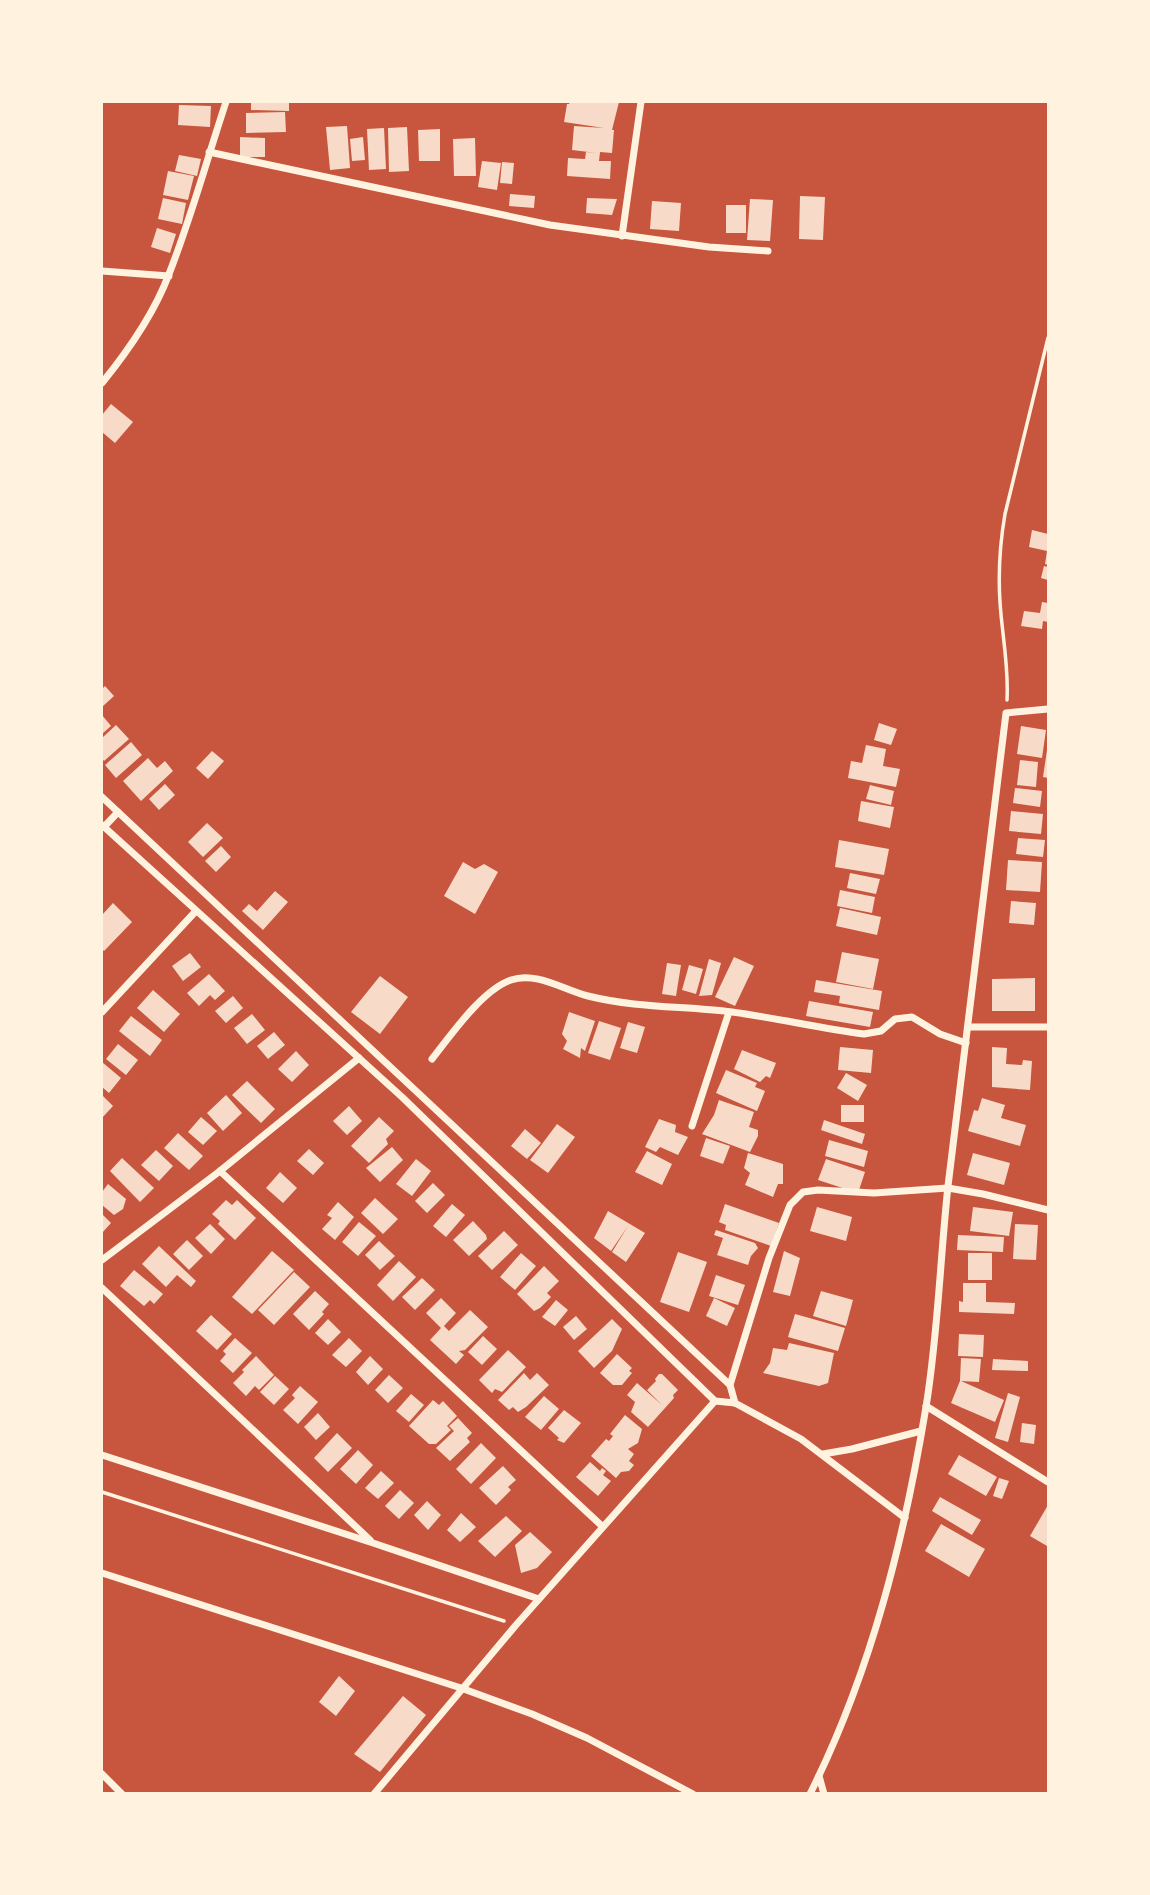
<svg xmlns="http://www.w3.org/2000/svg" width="1150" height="1895" font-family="Figtree,sans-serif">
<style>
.building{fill:#f7dbc8}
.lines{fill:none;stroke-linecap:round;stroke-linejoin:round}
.path{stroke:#fff3e0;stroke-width:3.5}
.minor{stroke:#fff3e0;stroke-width:7}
</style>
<rect width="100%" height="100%" fill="#c8553d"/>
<g class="building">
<path d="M251 102H289V111L251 110Z"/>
<path d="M570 102H619L612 130H614L612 153 600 152 599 161H611L610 179 567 176 568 158 585 159 586 152 597 153 572 150 574 126 604 128 564 122 567 104H569Z"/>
<path d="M179 105 211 106 210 127 178 125Z"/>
<path d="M285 112 286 132 246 133V113Z"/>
<path d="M347 126 350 168 330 170 326 127Z"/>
<path d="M407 127 409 171 389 172 388 128Z"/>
<path d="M384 128 386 169 369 170 367 129Z"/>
<path d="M440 129V161H419L418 130Z"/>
<path d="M240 137 265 138V157H240Z"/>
<path d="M363 137 365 160 352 161 350 139Z"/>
<path d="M475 138 476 176H454L453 139Z"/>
<path d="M179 155 201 159 197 176 175 171Z"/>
<path d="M482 161 501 163 497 190 478 187Z"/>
<path d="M502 162 514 163 512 184 500 183Z"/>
<path d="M168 171 194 176 188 200 163 195Z"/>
<path d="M510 194 535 196 534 208 509 206Z"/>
<path d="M800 196 825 197 823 240 799 239Z"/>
<path d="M163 198 186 203 182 224 158 219Z"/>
<path d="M587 198 617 199 612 215 586 213Z"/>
<path d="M750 199 773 200 770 241 747 240Z"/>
<path d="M652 201 681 203 679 231 650 229Z"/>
<rect x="726" y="205" width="20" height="28"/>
<path d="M157 228 176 234 170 253 151 247Z"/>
<path d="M111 404 133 422 115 443 102 432V415Z"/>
<path d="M1032 530 1048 534V565L1045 564 1047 551 1029 547Z"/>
<path d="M1044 566 1048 567V580L1041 578Z"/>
<path d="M1042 602 1048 603V622L1043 621 1042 629 1021 626 1024 611 1040 613Z"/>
<path d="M105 686 114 696 102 707V689Z"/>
<path d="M102 715 111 726 102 734Z"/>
<path d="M879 723 897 729 891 745 874 740Z"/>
<path d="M116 725 129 739 104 761 102 758V738Z"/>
<path d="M1021 726 1046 730 1042 758 1017 754Z"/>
<path d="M131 742 142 755 116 778 105 765Z"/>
<path d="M866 745 886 749 883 766 900 769 896 787 848 778 851 761 862 763Z"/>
<path d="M1047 750H1048V778L1043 777Z"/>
<path d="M212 751 224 761 208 779 196 768Z"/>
<path d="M148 758 157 768 165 761 173 771 141 801 123 781Z"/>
<path d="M1020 760 1038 762 1036 787 1017 785Z"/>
<path d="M165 784 175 795 159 810 149 799Z"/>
<path d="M870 785 894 791 891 805 866 799Z"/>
<path d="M1015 788 1042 791 1040 807 1013 803Z"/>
<path d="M861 801 894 807 890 828 858 821Z"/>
<path d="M1011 811 1043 814 1041 834 1009 831Z"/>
<path d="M207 823 223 838 203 857 188 842Z"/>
<path d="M1018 838 1045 840 1043 857 1016 854Z"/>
<path d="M839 840 889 849 884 875 835 867Z"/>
<path d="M221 846 231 857 216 872 205 861Z"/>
<path d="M1008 860 1042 862 1040 892 1006 890Z"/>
<path d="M463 862 475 869 484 864 498 872 475 914 444 896Z"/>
<path d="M850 873 880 879 876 894 847 888Z"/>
<path d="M840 890 875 897 872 913 837 906Z"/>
<path d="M275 891 288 902 263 930 242 911 249 904 257 911Z"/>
<path d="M1011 901 1036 903 1034 925 1009 923Z"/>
<path d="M113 903 132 922 104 951 102 949V915Z"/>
<path d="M840 908 881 917 877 935 836 926Z"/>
<path d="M842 952 879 959 873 989 836 982Z"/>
<path d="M190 953 201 967 183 981 172 966Z"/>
<path d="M734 957 754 966 735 1006 715 997Z"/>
<path d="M709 959 721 963 712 995 699 996Z"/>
<path d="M667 963 681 965 676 996 662 994Z"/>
<path d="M689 965 703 969 696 994 682 990Z"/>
<path d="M209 974 225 991 215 1000 210 995 199 1006 187 993Z"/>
<path d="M380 976 408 997 380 1034 351 1012Z"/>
<path d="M1035 978V1011H992V979Z"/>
<path d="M816 980 882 991 879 1010 839 1003 840 996 814 992Z"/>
<path d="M153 990 180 1014 164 1032 137 1008Z"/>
<path d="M233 996 243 1008 226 1023 215 1011Z"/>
<path d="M809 1001 873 1012 870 1027 806 1016Z"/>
<path d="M569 1012 595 1021 585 1051 581 1048 580 1058 563 1049 567 1041 562 1034Z"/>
<path d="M252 1014 265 1030 247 1044 234 1028Z"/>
<path d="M131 1016 162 1040 150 1056 119 1031Z"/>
<path d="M599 1021 621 1028 610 1060 588 1053Z"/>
<path d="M628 1022 645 1027 637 1053 620 1048Z"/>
<path d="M274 1032 285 1045 268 1059 257 1046Z"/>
<path d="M118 1044 138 1060 126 1075 106 1059Z"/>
<path d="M840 1047 873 1050 871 1073 838 1070Z"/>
<path d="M992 1047 1007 1048 1006 1064 1022 1065 1023 1060 1032 1061 1030 1090 992 1087Z"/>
<path d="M742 1050 776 1063 770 1078 766 1076 760 1082 734 1069Z"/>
<path d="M296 1051 309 1065 292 1082 278 1069Z"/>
<path d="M102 1062 121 1078 109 1093 102 1087Z"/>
<path d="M726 1070 757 1083 755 1087 765 1091 757 1111 716 1093Z"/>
<path d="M846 1073 867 1085 858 1101 837 1088Z"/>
<path d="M247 1081 275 1109 261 1123 232 1095Z"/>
<path d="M102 1095 113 1106 102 1118Z"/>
<path d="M226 1095 242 1113 223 1131 207 1113Z"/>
<path d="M982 1098 1005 1105 1001 1118 1026 1125 1020 1146 968 1131 974 1110 978 1111Z"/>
<path d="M719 1100 754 1112 749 1127 758 1130V1136L750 1152 702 1134 714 1115Z"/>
<rect x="841" y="1105" width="23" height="17"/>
<path d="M349 1106 362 1121 347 1135 333 1121Z"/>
<path d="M201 1117 217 1131 203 1145 188 1132Z"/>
<path d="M379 1117 394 1131 386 1139 388 1144 369 1163 351 1146Z"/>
<path d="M659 1119 676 1125 675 1132 688 1137 678 1155 660 1147 656 1152 645 1147Z"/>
<path d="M824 1120 865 1134 862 1144 821 1130Z"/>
<path d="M557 1124 575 1137 548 1173 530 1160Z"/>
<path d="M525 1129 541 1143 527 1159 511 1146Z"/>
<path d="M178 1133 203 1156 189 1170 164 1148Z"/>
<path d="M706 1138 730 1146 723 1164 700 1156Z"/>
<path d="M829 1140 868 1151 864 1167 825 1156Z"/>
<path d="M392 1147 403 1160 380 1182 366 1168Z"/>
<path d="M309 1149 324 1163 313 1175 297 1161Z"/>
<path d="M156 1150 173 1166 159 1181 141 1165Z"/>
<path d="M647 1151 672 1164 662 1185 635 1172Z"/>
<path d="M748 1153 783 1164V1184H778L773 1197 745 1185 750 1173 744 1168Z"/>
<path d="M973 1153 1010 1163 1004 1185 967 1175Z"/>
<path d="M122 1158 154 1188 140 1202 110 1171Z"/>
<path d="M416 1159 431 1171 412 1196 396 1184Z"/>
<path d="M826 1159 865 1172 858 1193 818 1180Z"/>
<path d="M280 1172 297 1188 283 1203 266 1188Z"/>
<path d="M433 1183 445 1195 427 1213 415 1201Z"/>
<path d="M108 1184 126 1199 123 1209 114 1215 102 1205V1192Z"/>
<path d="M375 1198 398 1219 383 1234 361 1213Z"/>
<path d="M226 1200 232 1205 237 1200 256 1218 235 1240 218 1224 220 1221 212 1214Z"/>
<path d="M338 1202 354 1217 335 1240 322 1229 332 1218 327 1215Z"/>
<path d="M452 1204 465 1215 446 1237 433 1226Z"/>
<path d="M725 1204 779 1223 771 1246 725 1230 726 1225 719 1222Z"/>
<path d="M817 1207 852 1217 846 1241 810 1231Z"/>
<path d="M973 1207 1013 1212 1009 1236 970 1231Z"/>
<path d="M608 1211 645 1233 626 1262 612 1252 628 1226 611 1251 594 1238Z"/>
<path d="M102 1214 111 1223 102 1233Z"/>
<path d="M473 1221 486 1235 487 1239 469 1256 453 1240Z"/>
<path d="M359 1222 376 1236 358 1256 342 1242Z"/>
<path d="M210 1224 225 1239 211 1254 195 1238Z"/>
<path d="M1015 1224 1038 1225 1036 1260 1013 1259Z"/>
<path d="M716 1230 755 1243 758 1248 751 1256 748 1265 717 1255 723 1238 714 1235Z"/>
<path d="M504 1231 518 1245 492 1270 478 1256Z"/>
<path d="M958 1235 1004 1237 1003 1252 957 1250Z"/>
<path d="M187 1240 203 1256 189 1270 173 1254Z"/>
<path d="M379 1241 395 1256 380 1270 365 1255Z"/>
<path d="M159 1246 196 1281 191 1287 177 1275 166 1287 142 1264Z"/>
<path d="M272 1251 294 1270 252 1314 232 1297Z"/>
<path d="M784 1251 800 1258 790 1296 773 1292Z"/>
<path d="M678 1252 707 1262 689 1312 660 1302Z"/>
<path d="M521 1253 536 1266 515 1290 500 1277Z"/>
<rect x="968" y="1253" width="24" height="27"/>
<path d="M399 1261 416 1277 393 1301 377 1285Z"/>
<path d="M544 1266 559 1281 547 1293 551 1297 540 1308 534 1311 517 1294Z"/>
<path d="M134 1270 163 1294 154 1304 150 1300 144 1306 120 1286Z"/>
<path d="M294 1272 310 1287 274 1325 258 1310Z"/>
<path d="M716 1275 745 1285 738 1305 709 1296Z"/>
<path d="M422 1278 435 1290 415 1310 402 1297Z"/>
<path d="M963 1283H986V1302L1015 1303 1014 1314 959 1312V1301L963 1302Z"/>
<path d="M315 1291 329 1304 322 1312 324 1314 309 1330 293 1314Z"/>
<path d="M821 1291 853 1300 846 1326 813 1316Z"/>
<path d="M441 1298 456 1313 444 1326 449 1331 470 1310 488 1327 465 1350 459 1351 464 1355 456 1364 430 1340 441 1328 426 1313Z"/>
<path d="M714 1298 735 1308 727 1326 706 1316Z"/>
<path d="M556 1300 568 1310 555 1326 542 1317Z"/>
<path d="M795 1314 845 1328 838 1351 788 1337Z"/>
<path d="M211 1315 232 1334 217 1350 196 1331Z"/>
<path d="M576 1316 587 1329 574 1340 563 1327Z"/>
<path d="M328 1319 341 1332 328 1345 315 1333Z"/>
<path d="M612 1319 622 1329 612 1351 594 1368 578 1351Z"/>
<path d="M959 1334 984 1335 983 1357 958 1356Z"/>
<path d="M483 1336 497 1349 482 1365 468 1352Z"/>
<path d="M235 1338 252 1353 233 1373 220 1361 226 1354 223 1351Z"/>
<path d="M349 1338 362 1351 346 1367 332 1355Z"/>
<path d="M789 1343 834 1353 828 1383 819 1386 763 1373 770 1363 773 1348 787 1350Z"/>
<path d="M508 1350 526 1367 502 1392 495 1389 492 1393 479 1380Z"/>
<path d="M617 1354 632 1368 629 1371 632 1373 622 1385H613L600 1373Z"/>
<path d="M256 1356 274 1375 259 1390 255 1386 246 1396 233 1383 244 1372 242 1370Z"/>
<path d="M370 1356 383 1369 368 1385 356 1372Z"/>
<path d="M961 1358 981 1359 979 1382 961 1381 1004 1400 995 1422 951 1403 960 1381Z"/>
<path d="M993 1359 1028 1361V1371L992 1370Z"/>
<path d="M524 1373 530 1380 537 1373 549 1385 526 1407 518 1412 513 1407 509 1410 498 1400Z"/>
<path d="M659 1374H662L678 1390 673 1395 674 1398 648 1427 631 1412 635 1402 627 1395 637 1383 662 1405 647 1390 656 1381 655 1379Z"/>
<path d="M389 1375 403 1388 388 1403 375 1390Z"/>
<path d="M275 1376 289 1389 274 1405 260 1392Z"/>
<path d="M300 1386 318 1402 298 1424 283 1410 295 1398 292 1395Z"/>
<path d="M1008 1393 1020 1397 1008 1442 995 1438Z"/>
<path d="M411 1394 424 1405 409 1422 396 1411Z"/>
<path d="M544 1396 559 1409 541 1430 525 1417Z"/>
<path d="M433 1400 439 1405 443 1401 457 1416 447 1426 451 1430 436 1444H429L409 1426Z"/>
<path d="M564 1410 581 1423 564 1443 557 1440 559 1438 548 1428Z"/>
<path d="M318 1413 330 1427 316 1440 304 1427Z"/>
<path d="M625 1415 642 1429 638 1443 628 1449 634 1454 629 1461 634 1465 629 1471 621 1472 616 1478 591 1456 606 1439 609 1441 613 1436 610 1434Z"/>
<path d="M458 1418 472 1433 467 1438 470 1442 450 1461 436 1448 454 1431 449 1426Z"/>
<path d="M1022 1423 1036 1425 1034 1444 1020 1442Z"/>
<path d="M337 1433 352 1448 328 1472 314 1458Z"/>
<path d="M481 1443 496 1458 471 1484 456 1469Z"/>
<path d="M358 1450 373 1465 356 1484 340 1469Z"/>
<path d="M959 1455 997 1477 986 1496 948 1474Z"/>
<path d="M590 1462 600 1471 602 1468 606 1471 603 1475 611 1481 598 1496 576 1477Z"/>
<path d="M503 1466 516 1480 508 1487 511 1490 496 1505 479 1488Z"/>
<path d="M381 1471 394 1483 378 1499 365 1488Z"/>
<path d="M999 1478 1009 1481 1002 1499 993 1496Z"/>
<path d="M400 1490 414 1503 399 1519 385 1506Z"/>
<path d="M940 1497 981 1520 972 1535 932 1511Z"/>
<path d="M427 1501 441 1515 428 1530 414 1515Z"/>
<path d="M1048 1505V1543L1047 1546 1030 1536Z"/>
<path d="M461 1513 476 1527 460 1542 447 1530Z"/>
<path d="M506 1516 522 1531 495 1557 478 1541Z"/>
<path d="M941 1524 985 1549 969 1577 925 1551Z"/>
<path d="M530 1532 552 1552 537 1568 521 1573 515 1545Z"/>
<path d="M339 1676 355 1691 336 1716 319 1702Z"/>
<path d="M403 1696 426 1715 380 1772 354 1754Z"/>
</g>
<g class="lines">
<g class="path">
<path d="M1007 700C1009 666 1002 635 1000 602 998 572 1000 543 1005 514L1048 338"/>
<path d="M102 1492 504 1621"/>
</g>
<g class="minor">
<path d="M209 152 550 225 709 247 768 251"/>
<path d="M622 236 641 102"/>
<path d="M102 271 169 276"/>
<path d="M102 383C128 351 154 314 169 274 191 218 207 159 226 102"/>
<path d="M102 797 730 1385 735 1403"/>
<path d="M102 825 402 1097 715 1401 735 1403 801 1439 905 1518"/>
<path d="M104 827 118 812"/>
<path d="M102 1012 195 912"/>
<path d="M968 1027H1048"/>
<path d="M432 1059C451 1035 482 990 511 980 536 971 564 990 588 996 636 1008 683 1006 732 1012 776 1018 819 1028 864 1034L881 1031 895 1019 912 1017 940 1034 966 1043"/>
<path d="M692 1126 729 1012"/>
<path d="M220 1171 602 1526"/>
<path d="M102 1260 220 1171 359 1058"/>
<path d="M102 1288 370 1540"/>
<path d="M730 1385 769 1258 790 1205 803 1192 818 1190 874 1193 948 1188 983 1194 1048 1210"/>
<path d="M926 1406 1048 1482"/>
<path d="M823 1454 852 1449 921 1431"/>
<path d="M102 1455 373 1543 539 1599"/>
<path d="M102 1573 461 1688 532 1714 587 1738 693 1794"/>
<path d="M102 1774 122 1794"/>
<path d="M819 1776 824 1794"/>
<path d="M374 1794 516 1625 715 1401"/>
<path d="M810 1794C871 1672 904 1540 926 1407 938 1334 940 1260 948 1186 967 1028 987 871 1006 713L1048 709"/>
</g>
</g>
<rect width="1150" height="1895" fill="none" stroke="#fff3e0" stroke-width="206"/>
</svg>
